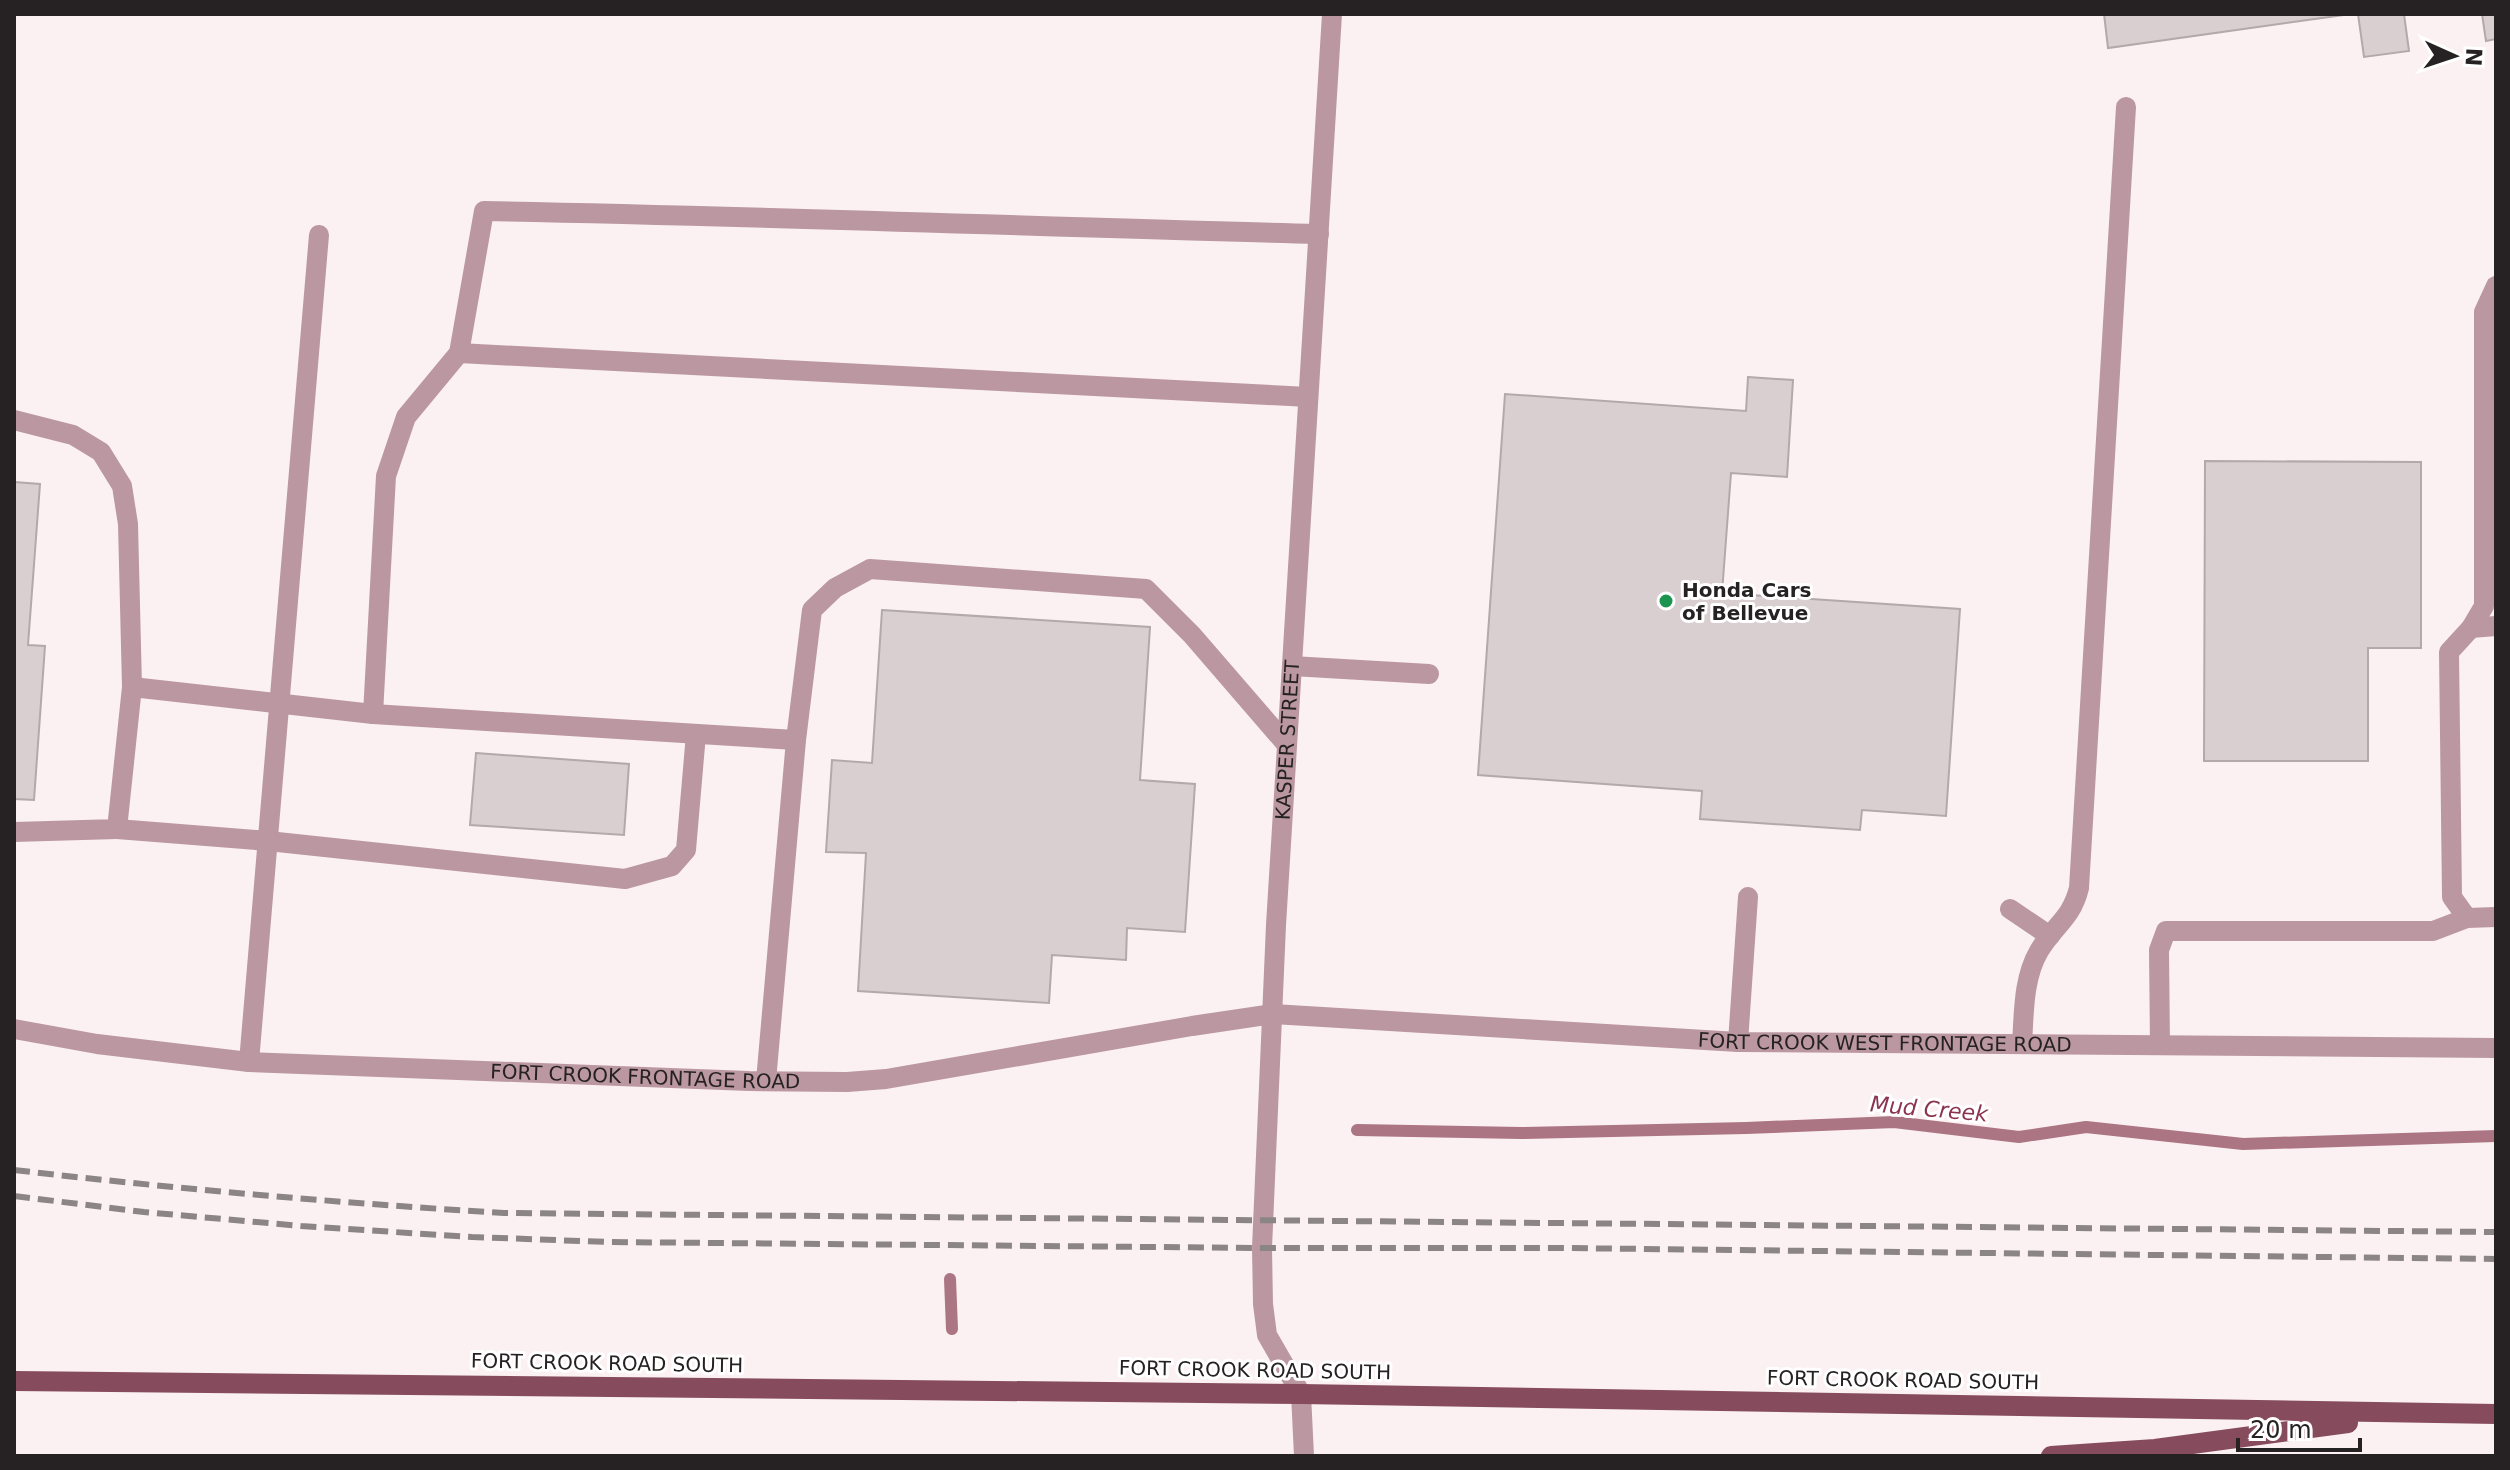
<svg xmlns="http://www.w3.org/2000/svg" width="2510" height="1470" font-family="'DejaVu Sans',sans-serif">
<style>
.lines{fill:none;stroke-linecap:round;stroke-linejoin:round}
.stream{stroke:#ac7583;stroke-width:12}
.building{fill:#d9cfd1;stroke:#b2a9ab;stroke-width:2}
.service{stroke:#bb98a1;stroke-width:20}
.minor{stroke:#bb98a1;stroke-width:20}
.primary{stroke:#864c5d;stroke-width:20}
.rail{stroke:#8b8586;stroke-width:6;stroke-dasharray:16 8;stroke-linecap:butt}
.poi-dot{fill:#1b9450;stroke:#fff;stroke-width:3}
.labels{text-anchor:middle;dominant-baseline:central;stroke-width:6;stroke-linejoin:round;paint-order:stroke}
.poi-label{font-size:20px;font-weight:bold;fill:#262223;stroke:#fff;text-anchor:start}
.street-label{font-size:20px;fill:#262223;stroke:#fff}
.water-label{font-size:22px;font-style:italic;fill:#8c3351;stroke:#fff}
</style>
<rect width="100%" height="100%" fill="#fbf1f3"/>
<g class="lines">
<g class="stream">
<path d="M1357 1130 1521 1133 1746 1128 1894 1122 2019 1137 2086 1127 2243 1144 2496 1136"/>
<path d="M950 1279 952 1329"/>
</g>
</g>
<g class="building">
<path d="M2104 14H2351L2108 48Z"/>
<path d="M2358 14H2404L2409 51 2364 57Z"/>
<path d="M2482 14H2496V39L2486 41Z"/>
<path d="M1748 377 1793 380 1787 477 1731 473 1722 593 1960 609 1946 816 1862 810 1860 830 1700 819 1702 791 1478 775 1505 394 1746 411Z"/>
<path d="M2205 461 2421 462V648H2368V761H2204Z"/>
<path d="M14 482 40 484 28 645 45 646 34 800 14 799Z"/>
<path d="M882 610 1150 627 1140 780 1195 784 1185 932 1127 928 1126 960 1052 955 1049 1003 858 991 866 853 826 852 832 760 872 763Z"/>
<path d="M476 753 629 764 624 835 470 825Z"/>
</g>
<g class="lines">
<g class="service">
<path d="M2496 286 2484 312V606L2471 628 2449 652 2452 897 2467 918 2496 917"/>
<path d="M459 353 1308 397"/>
<path d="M14 420 73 435 101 452 122 486 128 524 132 687"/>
<path d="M2471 628 2496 626"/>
<path d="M1292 666 1429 674"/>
<path d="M373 714 386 476 406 417 459 353 484 211C763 216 1041 227 1319 234"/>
<path d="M117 829 268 841 625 879 672 866 686 850 696 734"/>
<path d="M14 832 117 829 132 687 373 714 796 740"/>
<path d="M2010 909 2050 936"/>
<path d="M1738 1042 1748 897"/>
<path d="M2022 1044C2024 1014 2023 978 2039 951 2054 925 2071 920 2079 888L2126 107"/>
<path d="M2160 1045 2159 950 2166 931H2433L2467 918"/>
<path d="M766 1081 796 740 812 610 835 588 870 569 1146 589 1192 635 1287 745"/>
</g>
<g class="minor">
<path id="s1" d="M14 1029 97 1044 249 1062 749 1081 847 1082 886 1079 1192 1026 1273 1014 1738 1042 2496 1048"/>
<path d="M249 1062 319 235"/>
<path id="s2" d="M1304 1456 1301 1394 1267 1335 1263 1304 1262 1248 1276 925 1332 14"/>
</g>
<g class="primary">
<path d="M14 1381 1301 1394 2496 1414"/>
<path d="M2051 1456 2155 1449 2348 1423"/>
</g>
<g class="rail">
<path d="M14 1170C177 1189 340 1203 504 1213L2496 1232"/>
<path d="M14 1196 144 1212 301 1226 472 1237 608 1242 1262 1248H1563L2496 1259"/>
</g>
</g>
<circle class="poi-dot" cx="1666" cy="601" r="8"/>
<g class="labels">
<g class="poi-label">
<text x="1682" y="590">Honda Cars<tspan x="1682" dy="23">of Bellevue</tspan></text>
</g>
<g class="street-label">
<text stroke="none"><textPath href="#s2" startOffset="726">KASPER STREET</textPath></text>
<text stroke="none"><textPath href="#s1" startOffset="1880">FORT CROOK WEST FRONTAGE ROAD</textPath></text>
<text stroke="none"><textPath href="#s1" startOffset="634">FORT CROOK FRONTAGE ROAD</textPath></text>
<text transform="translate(607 1363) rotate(1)">FORT CROOK ROAD SOUTH</text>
<text transform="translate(1255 1370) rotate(1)">FORT CROOK ROAD SOUTH</text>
<text transform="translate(1903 1380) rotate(1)">FORT CROOK ROAD SOUTH</text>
</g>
<g class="water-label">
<text transform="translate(1929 1109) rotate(5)">Mud Creek</text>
</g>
</g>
<rect width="2510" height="1470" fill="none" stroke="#262223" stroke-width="32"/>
<g transform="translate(2454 56) rotate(93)" stroke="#ffffff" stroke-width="6" paint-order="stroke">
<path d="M0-6L14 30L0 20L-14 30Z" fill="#262223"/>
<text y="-12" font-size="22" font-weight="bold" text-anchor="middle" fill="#262223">N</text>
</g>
<path d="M2238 1438v12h122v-12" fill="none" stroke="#262223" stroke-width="4"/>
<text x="2250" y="1438" font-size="24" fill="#262223" stroke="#ffffff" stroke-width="6" paint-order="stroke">20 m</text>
</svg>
